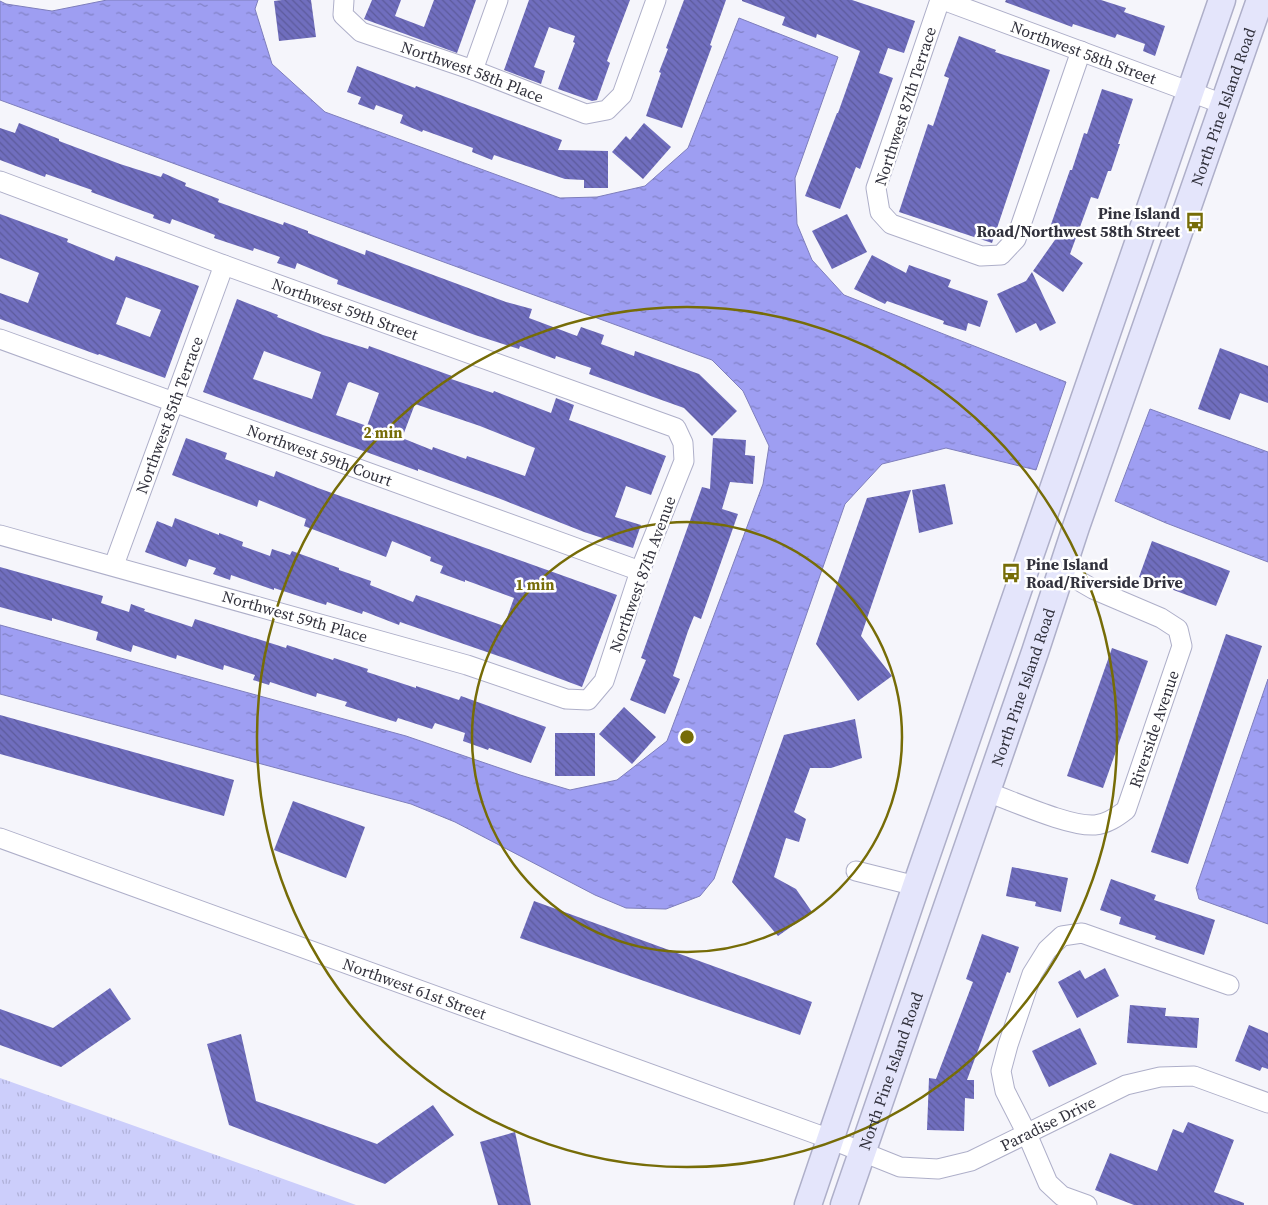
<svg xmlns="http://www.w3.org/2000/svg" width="1268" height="1205" font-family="'Source Serif 4',serif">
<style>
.grass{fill:url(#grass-tufts)}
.water{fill:url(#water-ripples);stroke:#7e7ebc}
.building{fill:url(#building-back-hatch);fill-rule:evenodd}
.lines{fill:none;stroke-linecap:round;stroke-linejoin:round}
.minor-casing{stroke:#aeafc9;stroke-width:21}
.secondary-casing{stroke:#aeafc9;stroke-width:29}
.minor{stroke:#fff;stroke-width:19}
.secondary{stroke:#e4e5fb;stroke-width:26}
.ring{fill:none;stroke:#766c07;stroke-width:2.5}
.labels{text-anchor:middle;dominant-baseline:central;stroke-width:5;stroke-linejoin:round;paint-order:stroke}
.street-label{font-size:16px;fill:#32323d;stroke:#fff}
.poi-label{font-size:16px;font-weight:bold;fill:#32323d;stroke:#fff;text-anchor:end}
.centre{fill:#766c07;stroke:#fff;stroke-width:2.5}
.ring-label{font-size:15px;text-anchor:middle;font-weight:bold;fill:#766c07;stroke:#fff;stroke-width:5;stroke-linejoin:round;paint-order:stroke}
</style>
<defs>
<pattern id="grass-tufts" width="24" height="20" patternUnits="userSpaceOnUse" patternTransform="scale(1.25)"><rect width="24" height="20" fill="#cccefb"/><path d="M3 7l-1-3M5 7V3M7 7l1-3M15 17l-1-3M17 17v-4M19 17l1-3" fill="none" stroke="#b0b1d8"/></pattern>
<pattern id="water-ripples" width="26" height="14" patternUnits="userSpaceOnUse" patternTransform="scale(1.25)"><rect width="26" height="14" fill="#9e9ef2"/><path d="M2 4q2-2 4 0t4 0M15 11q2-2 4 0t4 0" fill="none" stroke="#8181c5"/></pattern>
<pattern id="building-back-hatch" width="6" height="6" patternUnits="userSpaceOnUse" patternTransform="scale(1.25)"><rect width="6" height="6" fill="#706ebe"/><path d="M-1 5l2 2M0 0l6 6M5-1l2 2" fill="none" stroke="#5d5b9c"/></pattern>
</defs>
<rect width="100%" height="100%" fill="#f5f5fb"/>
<path class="grass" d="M0 1078 356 1205H0Z"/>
<g class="water">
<path d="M107 0H258L255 9 272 64 325 112 560 198 597 197 645 186 688 148 739 18 838 57 795 178 797 224 812 260 844 295 1066 382 1036 470 946 448 882 464 845 504 714 879 700 896 666 909 626 908 595 895 455 822 411 804 0 694V625L406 736 520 775 570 790 617 780 667 741 763 484 769 446 743 391 712 360 0 100V1L6 4 52 11Z"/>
<path d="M1150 409 1268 452V562L1166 523 1115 501Z"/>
<path d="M1268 679V924L1199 899 1196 888Z"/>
</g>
<g class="building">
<path d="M282 0H311L316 37 279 41 274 1Z"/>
<path d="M372 0H401L395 16 424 27 434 0H476L457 53 364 19Z"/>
<path d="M529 0H630L607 61 610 63 597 100 592 101 558 89 575 43 573 42 575 36 549 27 534 67 545 71 541 84 504 70Z"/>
<path d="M684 0H726L710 45 712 46 682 128 646 116 661 73 659 72 668 49 666 48Z"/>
<path d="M742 0H852L915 21 904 53 888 48 879 73 893 78 860 169 856 167 840 209 805 196 837 113H838L860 51 817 34 816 38 782 25 785 17 742 1Z"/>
<path d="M1006 0H1101L1126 8 1124 12 1165 26 1155 56 1143 51 1145 44 1117 34 1115 38 1073 24 1072 27 1005 2Z"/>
<path d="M959 36 996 50 995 52 1050 70 992 243 899 212 928 124 933 126 949 78 944 76Z"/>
<path d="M357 66 415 88 416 86 562 140 558 150 608 151V188H584V180L565 179 494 155 492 160 472 152 473 148 423 130 422 132 400 123 403 115 376 105 374 110 358 104 361 97 347 92Z"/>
<path d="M1102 89 1133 99 1118 144H1120L1111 171H1108L1098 199 1091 197 1070 254 1083 263 1063 292 1033 271 1057 237 1048 233 1070 170H1072L1084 133 1087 134Z"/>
<path d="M19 123 59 139V141L120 164 161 177 163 173 186 183 185 186 219 199 218 202 283 225 284 222 308 231V233L365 255 366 250 506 302 532 309 529 318 577 336 581 327 604 335 601 344 634 356 635 351 699 374 737 411 712 436 684 408 589 374 591 368 556 356 555 359 520 346 519 349 475 335 337 284 338 280 297 263 295 269 277 263 280 257 254 248 253 251 214 238 215 235 172 219 170 224 153 218 154 215 91 192 92 190 46 174 45 177 0 160V128L15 133Z"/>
<path d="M644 123 671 147 643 179 612 152 626 136 630 140Z"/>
<path d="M0 214 68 239 67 242 114 261 116 256 199 286 165 378 99 354 98 355 0 319V293L28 303 39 273 0 258ZM126 297 161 310 150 337 116 324Z"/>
<path d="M847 214 867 252 832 269 812 231Z"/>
<path d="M872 255 906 273 909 265 951 280 948 287 988 301 980 327 968 323 966 331 943 324 944 321 887 301 885 304 854 289Z"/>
<path d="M1032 272 1056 323 1040 331 1036 323 1016 333 997 294 1026 281Z"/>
<path d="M237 299 278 315 277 317 323 335 368 349 369 346 452 376 451 379 493 393 494 391 551 413 556 398 574 405 569 420 666 456 651 495 626 486 615 517 641 525 633 548 584 532 498 498 418 469V471L203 392ZM264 351 321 372 312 399 253 379ZM350 382 379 393 367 426 336 415 348 383ZM415 404 480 426 535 448 525 476 467 456 466 459 433 447 432 450 402 438Z"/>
<path d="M1220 348 1268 366V403L1240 393 1230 420 1198 409Z"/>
<path d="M186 438 227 453 225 459 274 477 276 471 318 488 617 595 582 687 510 660 400 622 399 625 363 611 362 614 327 602 326 605 274 588V590L231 575 230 580 213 574 216 568 189 559 186 567 145 552 157 521 172 527 175 518 219 535V533L243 542 242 546 270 556 272 549 290 555 292 551 339 568V570L371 581 370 585 413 602 416 595 504 626 514 598 465 580V582L440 573 443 566 430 561 431 557 392 541 386 557 304 526 306 519 259 500 257 507 172 475Z"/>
<path d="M713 438 746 440 745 455 755 456 753 484 730 482 722 509 738 514 701 619 694 616 688 631 673 676 680 679 665 714 630 700 646 660 641 658 702 487 710 489Z"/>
<path d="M945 484 953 524 919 533 912 490Z"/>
<path d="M911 490 861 636 892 676 858 701 816 644 867 498Z"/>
<path d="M1152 541 1230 571 1216 606 1139 577Z"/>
<path d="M0 567 103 596 101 603 129 612 131 604 145 609 144 611 192 627 195 619 286 648 287 645 333 660 334 658 368 669 367 672 416 688V686L459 700 461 696 546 727 531 763 489 748 488 750 463 741 465 733 435 723 432 729 398 718 396 722 345 706 347 702 317 693 316 697 270 682 269 685 253 680 255 675 224 665 223 670 177 655 176 659 133 645 131 652 96 640 98 632 52 618V621L0 607Z"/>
<path d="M1226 634 1262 646 1188 864 1151 852Z"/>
<path d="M1112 648 1148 661 1103 788 1067 776Z"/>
<path d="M624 707 656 737 632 764 599 734Z"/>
<path d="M0 715 234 780 224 816 0 754Z"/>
<path d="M855 719 862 758 831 768H810L794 812 806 819 799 842 786 838 774 877 796 889 812 912 778 936 732 882 784 735Z"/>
<rect x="555" y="733" width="40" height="43"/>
<path d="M293 801 365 827 346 878 274 850Z"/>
<path d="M1012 867 1068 878 1061 912 1035 906 1036 902 1006 896Z"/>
<path d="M1111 879 1156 895 1154 900 1215 920 1204 955 1155 939 1156 936 1119 924 1121 917 1100 910Z"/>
<path d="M534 901 812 1002 800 1035 520 938Z"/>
<path d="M982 934 1019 947 1010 973 1007 972 967 1080H974V1099L965 1098 964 1131 927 1130 929 1078 936 1079 973 982 966 979Z"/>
<path d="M1105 968 1119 996 1077 1018 1058 982 1080 970 1085 979Z"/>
<path d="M110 988 131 1019 61 1067 0 1045V1009L53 1028Z"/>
<path d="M1130 1005 1166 1008 1165 1016 1199 1018 1197 1048 1127 1043Z"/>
<path d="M1249 1025 1268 1033V1069L1262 1067 1260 1071 1235 1061Z"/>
<path d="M1080 1028 1097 1064 1049 1087 1032 1051Z"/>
<path d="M241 1034 256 1101 377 1144 433 1105 454 1135 385 1184 229 1125 207 1044Z"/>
<path d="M1188 1122 1234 1140 1214 1192 1244 1203V1205H1134L1095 1190 1110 1153 1157 1171 1173 1129 1183 1133Z"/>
<path d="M515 1132 531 1205H498L480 1142Z"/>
</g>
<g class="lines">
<defs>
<g id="minor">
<path id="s1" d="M344 0 343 15 361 32 473 70 586 114 607 110 622 95 656 0"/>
<path d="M940 0 876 188 880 212 891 224 981 256 1001 255 1016 239 1081 51"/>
<path id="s2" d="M943 0 1223 104"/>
<path d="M473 70 498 0"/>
<path id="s3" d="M0 181 224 265 676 428 683 443 684 461 640 571 604 681 588 700 566 699 467 665 0 535"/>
<path id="s4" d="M0 339 640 571"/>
<path id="s5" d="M114 565 224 265"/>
<path id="s6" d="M987 792C1013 801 1069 827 1095 825 1107 824 1117 817 1126 810L1182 646 1178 629 1161 618 1093 589 1062 571"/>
<path id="s7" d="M0 838 830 1139 900 1167 938 1169 971 1161 1126 1085 1160 1077 1194 1076 1268 1103"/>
<path d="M856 871 916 886"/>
<path d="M1087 1205 1062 1196 1048 1183 1027 1134 1005 1091 1001 1071 1008 1045 1032 974 1047 950 1062 936 1082 933 1229 985"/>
</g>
<g id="secondary">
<path d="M808 1205 916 886 1222 0"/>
<path id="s8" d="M844 1205 1035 652 1076 527 1260 0"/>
</g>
</defs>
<use href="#minor" class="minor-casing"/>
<use href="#secondary" class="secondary-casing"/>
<use href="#minor" class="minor"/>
<use href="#secondary" class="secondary"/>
</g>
<g class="ring">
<circle cx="687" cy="737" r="215"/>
<circle cx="687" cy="737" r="430"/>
</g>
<defs>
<symbol id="bus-bare" viewBox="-9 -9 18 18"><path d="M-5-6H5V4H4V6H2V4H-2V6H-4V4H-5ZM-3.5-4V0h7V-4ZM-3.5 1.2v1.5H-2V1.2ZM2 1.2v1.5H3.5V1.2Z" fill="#766c07" stroke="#fff" stroke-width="2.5" paint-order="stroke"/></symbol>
</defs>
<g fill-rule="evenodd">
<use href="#bus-bare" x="1181" y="208" width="28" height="28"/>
<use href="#bus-bare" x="997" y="559" width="28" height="28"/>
</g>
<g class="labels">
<g class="street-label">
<text stroke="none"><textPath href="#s2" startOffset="150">Northwest 58th Street</textPath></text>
<text stroke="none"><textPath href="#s1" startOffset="158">Northwest 58th Place</textPath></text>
<text transform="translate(905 106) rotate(-72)">Northwest 87th Terrace</text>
<text stroke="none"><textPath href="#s8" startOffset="1162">North Pine Island Road</textPath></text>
<text stroke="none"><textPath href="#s3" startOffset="368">Northwest 59th Street</textPath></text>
<text stroke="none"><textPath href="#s5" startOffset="160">Northwest 85th Terrace</textPath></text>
<text stroke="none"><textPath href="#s4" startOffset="340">Northwest 59th Court</textPath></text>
<text transform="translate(642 574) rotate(-70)">Northwest 87th Avenue</text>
<text transform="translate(295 616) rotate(16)">Northwest 59th Place</text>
<text stroke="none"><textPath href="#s8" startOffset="548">North Pine Island Road</textPath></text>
<text stroke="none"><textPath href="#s6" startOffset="234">Riverside Avenue</textPath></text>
<text stroke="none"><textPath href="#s7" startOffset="441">Northwest 61st Street</textPath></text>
<text stroke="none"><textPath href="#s8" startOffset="142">North Pine Island Road</textPath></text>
<text stroke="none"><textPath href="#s7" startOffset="1116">Paradise Drive</textPath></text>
</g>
<g class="poi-label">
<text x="1180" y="213">Pine Island<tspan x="1180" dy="18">Road/Northwest 58th Street</tspan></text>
<text x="1026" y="564" text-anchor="start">Pine Island<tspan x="1026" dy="18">Road/Riverside Drive</tspan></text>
</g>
</g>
<circle cx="687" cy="737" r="8" class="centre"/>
<g class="ring-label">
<text x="383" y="438">2 min</text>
<text x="535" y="590">1 min</text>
</g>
</svg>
